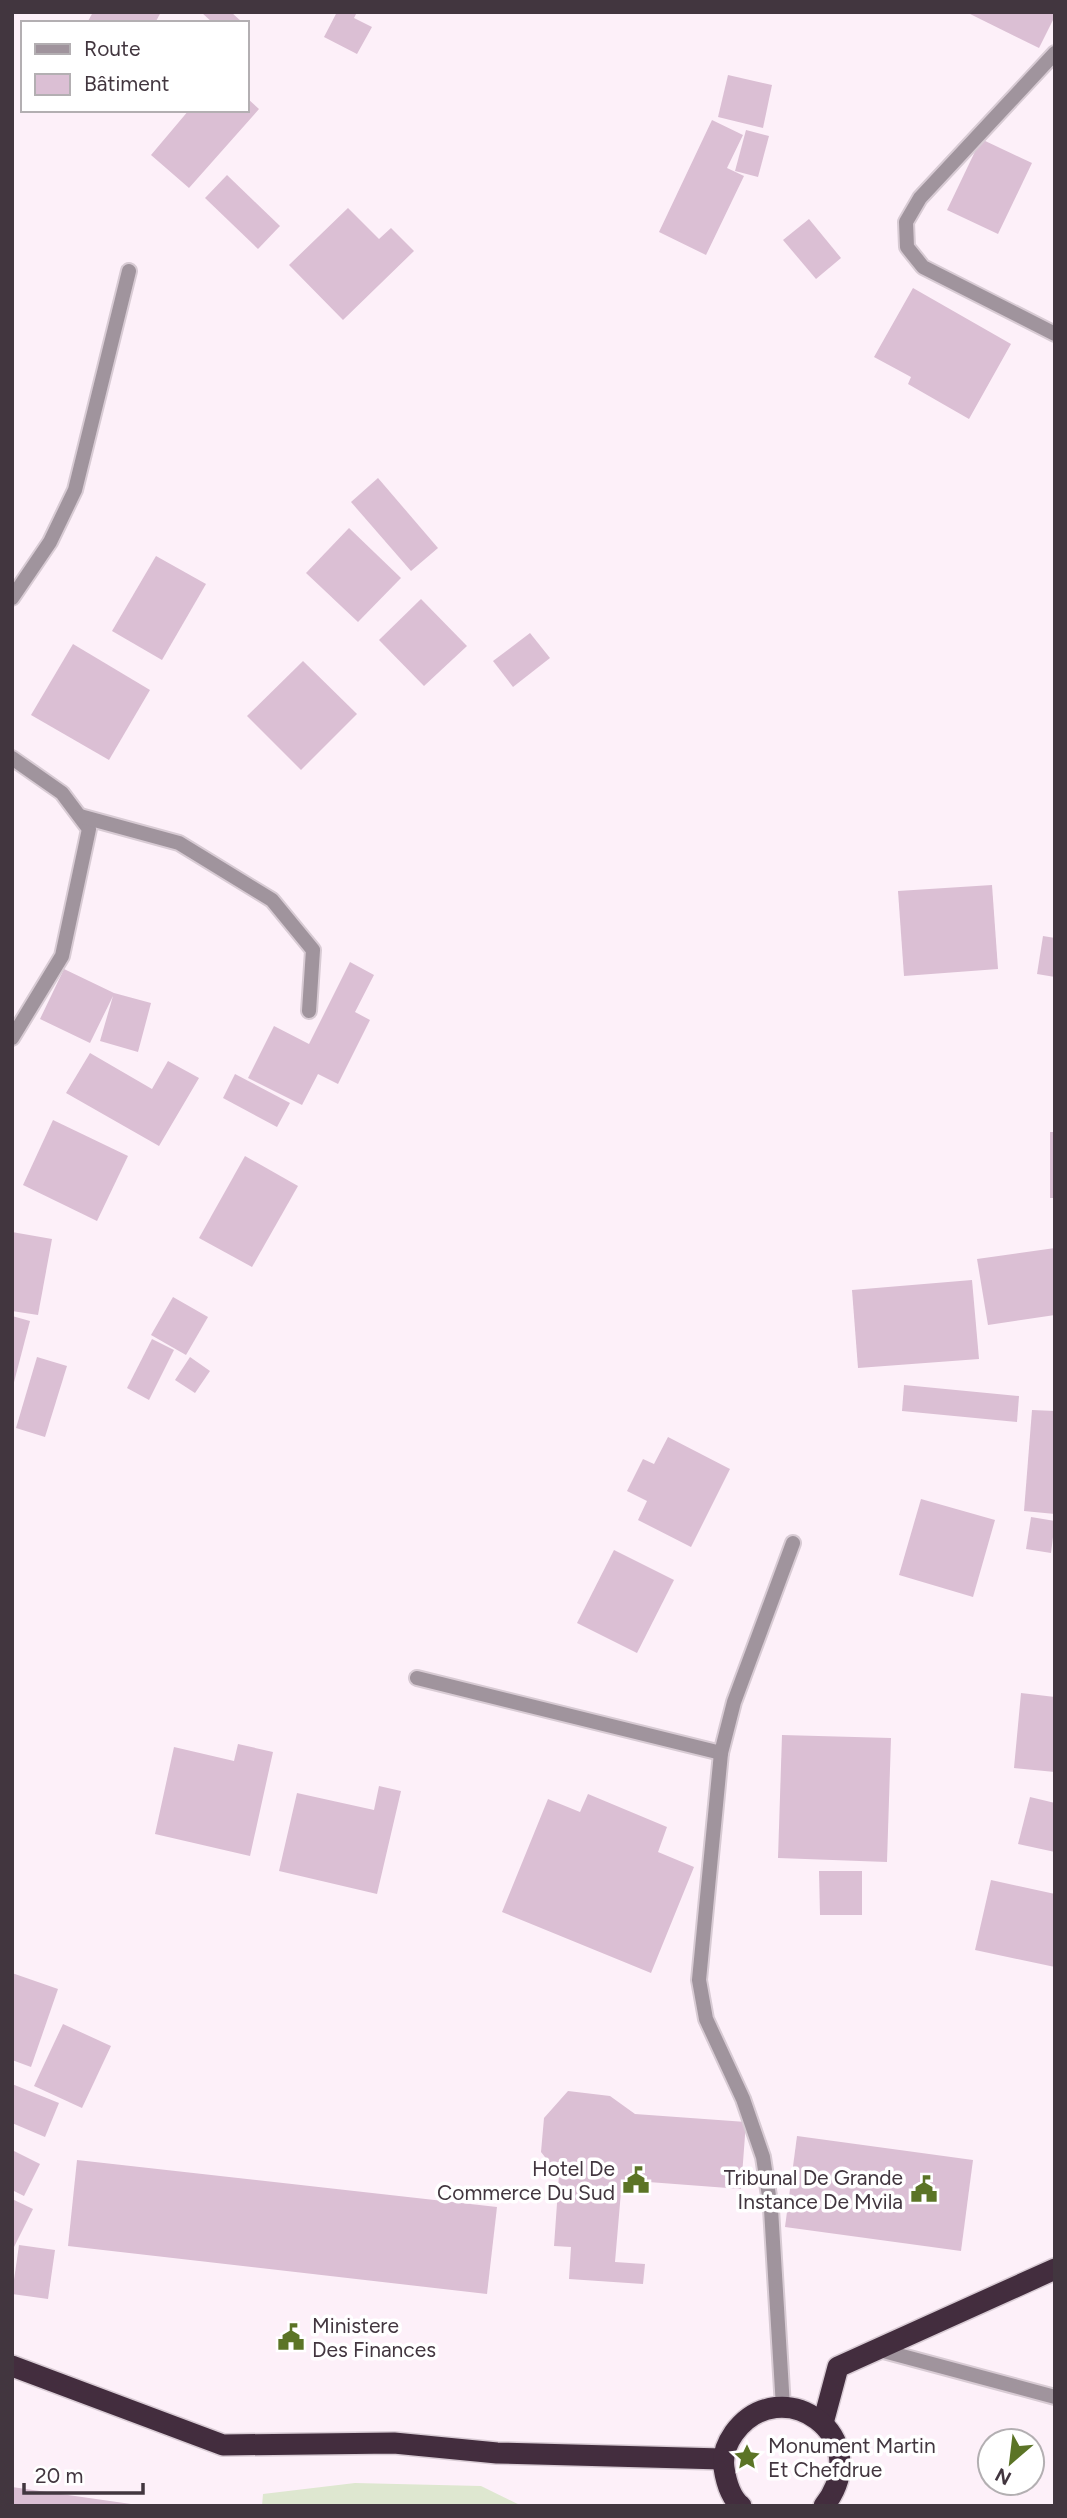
<svg xmlns="http://www.w3.org/2000/svg" width="1067" height="2518" font-family="Figtree,sans-serif">
<style>
.green{fill:#dee7d0}
.building{fill:#dbbfd4}
.lines{fill:none;stroke-linecap:round;stroke-linejoin:round}
.street-casing{stroke:#d8cbd4;stroke-width:18}
.highway-casing{stroke:#d8cbd4;stroke-width:24}
.street{stroke:#a0949d;stroke-width:14}
.highway{stroke:#432d3e;stroke-width:21}
.labels{text-anchor:middle;dominant-baseline:central;stroke-width:7;stroke-linejoin:round;paint-order:stroke}
.poi-label{font-size:21px;fill:#42363f;stroke:#fff;text-anchor:end}
</style>
<rect width="100%" height="100%" fill="#fdf0f9"/>
<path class="green" d="M355 2483 481 2486 522 2506H262L263 2494Z"/>
<g class="building">
<path d="M93 12H161L155 23H87Z"/>
<path d="M201 12H231L243 23H213Z"/>
<path d="M337 12H357L354 18 372 27 357 54 324 37Z"/>
<path d="M966 12H1055V16L1039 48Z"/>
<path d="M728 75 772 85 763 128 718 117Z"/>
<path d="M247 98 259 109 189 188 151 155 189 110H247Z"/>
<path d="M712 120 743 135 727 168 744 176 706 255 659 232Z"/>
<path d="M746 130 769 136 758 177 735 171Z"/>
<path d="M981 139 1032 163 998 234 947 210Z"/>
<path d="M227 175 280 226 258 249 205 198Z"/>
<path d="M348 208 379 239 391 228 414 251 343 320 289 265Z"/>
<path d="M809 219 841 258 816 279 783 240Z"/>
<path d="M913 288 1011 344 969 419 908 384 911 377 874 357Z"/>
<path d="M378 478 438 548 411 571 351 502Z"/>
<path d="M349 528 401 578 358 622 306 573Z"/>
<path d="M156 556 206 584 162 660 112 631Z"/>
<path d="M421 599 467 646 424 686 379 640Z"/>
<path d="M530 633 550 658 513 687 493 661Z"/>
<path d="M73 644 150 690 109 760 31 715Z"/>
<path d="M303 661 357 714 301 770 247 716Z"/>
<path d="M992 885 998 969 904 976 898 891Z"/>
<path d="M1043 936 1055 938V977L1037 974Z"/>
<path d="M350 962 374 975 355 1012 370 1020 338 1084 318 1074 302 1105 248 1078 274 1026 309 1044Z"/>
<path d="M64 969 114 993 151 1003 138 1052 100 1041 113 996 90 1043 40 1019Z"/>
<path d="M90 1053 152 1089 168 1061 199 1078 159 1146 66 1093Z"/>
<path d="M235 1074 290 1103 277 1127 223 1098Z"/>
<path d="M53 1120 128 1156 97 1221 23 1185Z"/>
<rect x="1050" y="1132" width="5" height="66"/>
<path d="M245 1156 298 1186 252 1267 199 1238Z"/>
<path d="M12 1232 52 1239 38 1315 12 1311Z"/>
<path d="M1055 1248V1315L988 1325 977 1259Z"/>
<path d="M972 1280 979 1359 858 1368 852 1290Z"/>
<path d="M173 1297 208 1317 186 1355 151 1335Z"/>
<path d="M12 1316 30 1321 13 1386H12Z"/>
<path d="M152 1339 174 1350 149 1400 127 1388Z"/>
<path d="M37 1357 67 1366 45 1437 16 1428Z"/>
<path d="M190 1357 210 1371 195 1393 175 1380Z"/>
<path d="M904 1385 1019 1396 1017 1422 902 1411Z"/>
<path d="M1032 1410 1055 1411V1514L1024 1511Z"/>
<path d="M668 1437 730 1469 691 1547 638 1520 647 1501 627 1491 643 1459 654 1464Z"/>
<path d="M921 1499 995 1520 973 1597 899 1575Z"/>
<path d="M1031 1517 1055 1521 1051 1553 1026 1549Z"/>
<path d="M614 1550 674 1580 637 1653 577 1623Z"/>
<path d="M1021 1693 1055 1697V1772L1014 1768Z"/>
<path d="M782 1735 891 1738 887 1862 778 1858Z"/>
<path d="M238 1744 273 1752 250 1856 155 1834 174 1747 234 1761Z"/>
<path d="M379 1786 401 1791 377 1894 279 1871 297 1793 374 1810Z"/>
<path d="M588 1794 667 1827 658 1852 694 1867 651 1973 502 1912 548 1799 580 1812Z"/>
<path d="M1030 1797 1055 1803V1852L1018 1844Z"/>
<path d="M819 1871H862V1915H820Z"/>
<path d="M991 1880 1055 1894V1967L975 1950Z"/>
<path d="M12 1973 58 1989 31 2067 12 2060Z"/>
<path d="M63 2024 111 2046 82 2108 34 2086Z"/>
<path d="M12 2084 59 2103 45 2137 12 2123Z"/>
<path d="M568 2091 610 2096 635 2114 746 2122 741 2189 622 2180 615 2262 645 2264 643 2284 569 2279 571 2247 554 2246 559 2175 541 2152 544 2118Z"/>
<path d="M797 2136 973 2160 961 2251 785 2227Z"/>
<path d="M12 2150 40 2164 24 2196 12 2190Z"/>
<path d="M77 2160 497 2207 487 2294 68 2246Z"/>
<path d="M12 2199 33 2209 12 2251Z"/>
<path d="M19 2245 55 2250 48 2299 12 2294Z"/>
<path d="M12 2487 131 2504V2506H12Z"/>
</g>
<g class="lines">
<defs>
<g id="street">
<path d="M1055 53 920 198 906 222 907 247 923 267 1055 334"/>
<path d="M12 598 50 542 75 490 129 271"/>
<path d="M12 758 62 793 89 829 62 956 12 1038"/>
<path d="M80 816 179 843 272 900 313 950 309 1011"/>
<path d="M417 1678 721 1753"/>
<path d="M876 2349 1055 2397"/>
<path d="M783 2407 771 2209 763 2157 743 2099 706 2019 699 1980 721 1753 734 1702 793 1543"/>
</g>
<g id="highway">
<path d="M12 2366 223 2445 394 2443 497 2453 722 2459"/>
<path d="M823 2423 838 2367 1055 2269"/>
<path d="M741 2506C730 2497 726 2481 724 2468 722 2455 727 2443 734 2433 781 2369 878 2436 824 2506"/>
</g>
</defs>
<use href="#street" class="street-casing"/>
<use href="#highway" class="highway-casing"/>
<use href="#street" class="street"/>
<use href="#highway" class="highway"/>
</g>
<defs>
<symbol id="civic-bare" viewBox="-9 -9 18 18"><path d="M-.6-6.5H3V-4.5H.6V-3L4-1V1h2V6H-6V1h2V-1L-.6-3ZM-1.2 2.5V6h2.4V2.5Z" fill="#5b7426" stroke="#fff" stroke-width="2.5" paint-order="stroke"/></symbol>
<symbol id="sight-bare" viewBox="-9 -9 18 18"><path d="M0-6L1.8-2.2L6-1.7L2.9 1.2L3.7 5.4L0 3.3L-3.7 5.4L-2.9 1.2L-6-1.7L-1.8-2.2Z" fill="#5b7426" stroke="#fff" stroke-width="2.5" paint-order="stroke"/></symbol>
</defs>
<g fill-rule="evenodd">
<use href="#civic-bare" x="617" y="2161" width="38" height="38"/>
<use href="#civic-bare" x="905" y="2170" width="38" height="38"/>
<use href="#civic-bare" x="272" y="2318" width="38" height="38"/>
<use href="#sight-bare" x="728" y="2438" width="38" height="38"/>
</g>
<g class="labels">
<g class="poi-label">
<text x="615" y="2168">Hotel De<tspan x="615" dy="24">Commerce Du Sud</tspan></text>
<text x="903" y="2177">Tribunal De Grande<tspan x="903" dy="24">Instance De Mvila</tspan></text>
<text x="312" y="2325" text-anchor="start">Ministere<tspan x="312" dy="24">Des Finances</tspan></text>
<text x="768" y="2445" text-anchor="start">Monument Martin<tspan x="768" dy="24">Et Chefdrue</tspan></text>
</g>
</g>
<rect width="1067" height="2518" fill="none" stroke="#42363f" stroke-width="28"/>
<rect x="21" y="21" width="228" height="91" fill="#ffffff" stroke="#b3afb2" stroke-width="2"/>
<rect x="35" y="44" width="35" height="10" fill="#a0949d" stroke="#b3afb2" stroke-width="2"/>
<text x="84" y="56" font-size="21" fill="#42363f">Route</text>
<rect x="35" y="74" width="35" height="21" fill="#dbbfd4" stroke="#b3afb2" stroke-width="2"/>
<text x="84" y="91" font-size="21" fill="#42363f">Bâtiment</text>
<g transform="translate(1011 2462) rotate(208)"><circle r="33" fill="#ffffff" stroke="#b3afb2" stroke-width="2"/>
<path d="M0-5L12 26L0 18L-12 26Z" fill="#5b7426"/>
<text y="-10" font-size="19" font-weight="bold" text-anchor="middle" fill="#42363f">N</text>
</g>
<path d="M24 2483v10h119v-10" fill="none" stroke="#42363f" stroke-width="3.5"/>
<text x="35" y="2483" font-size="21" fill="#42363f" stroke="#ffffff" stroke-width="5" paint-order="stroke">20 m</text>
</svg>
